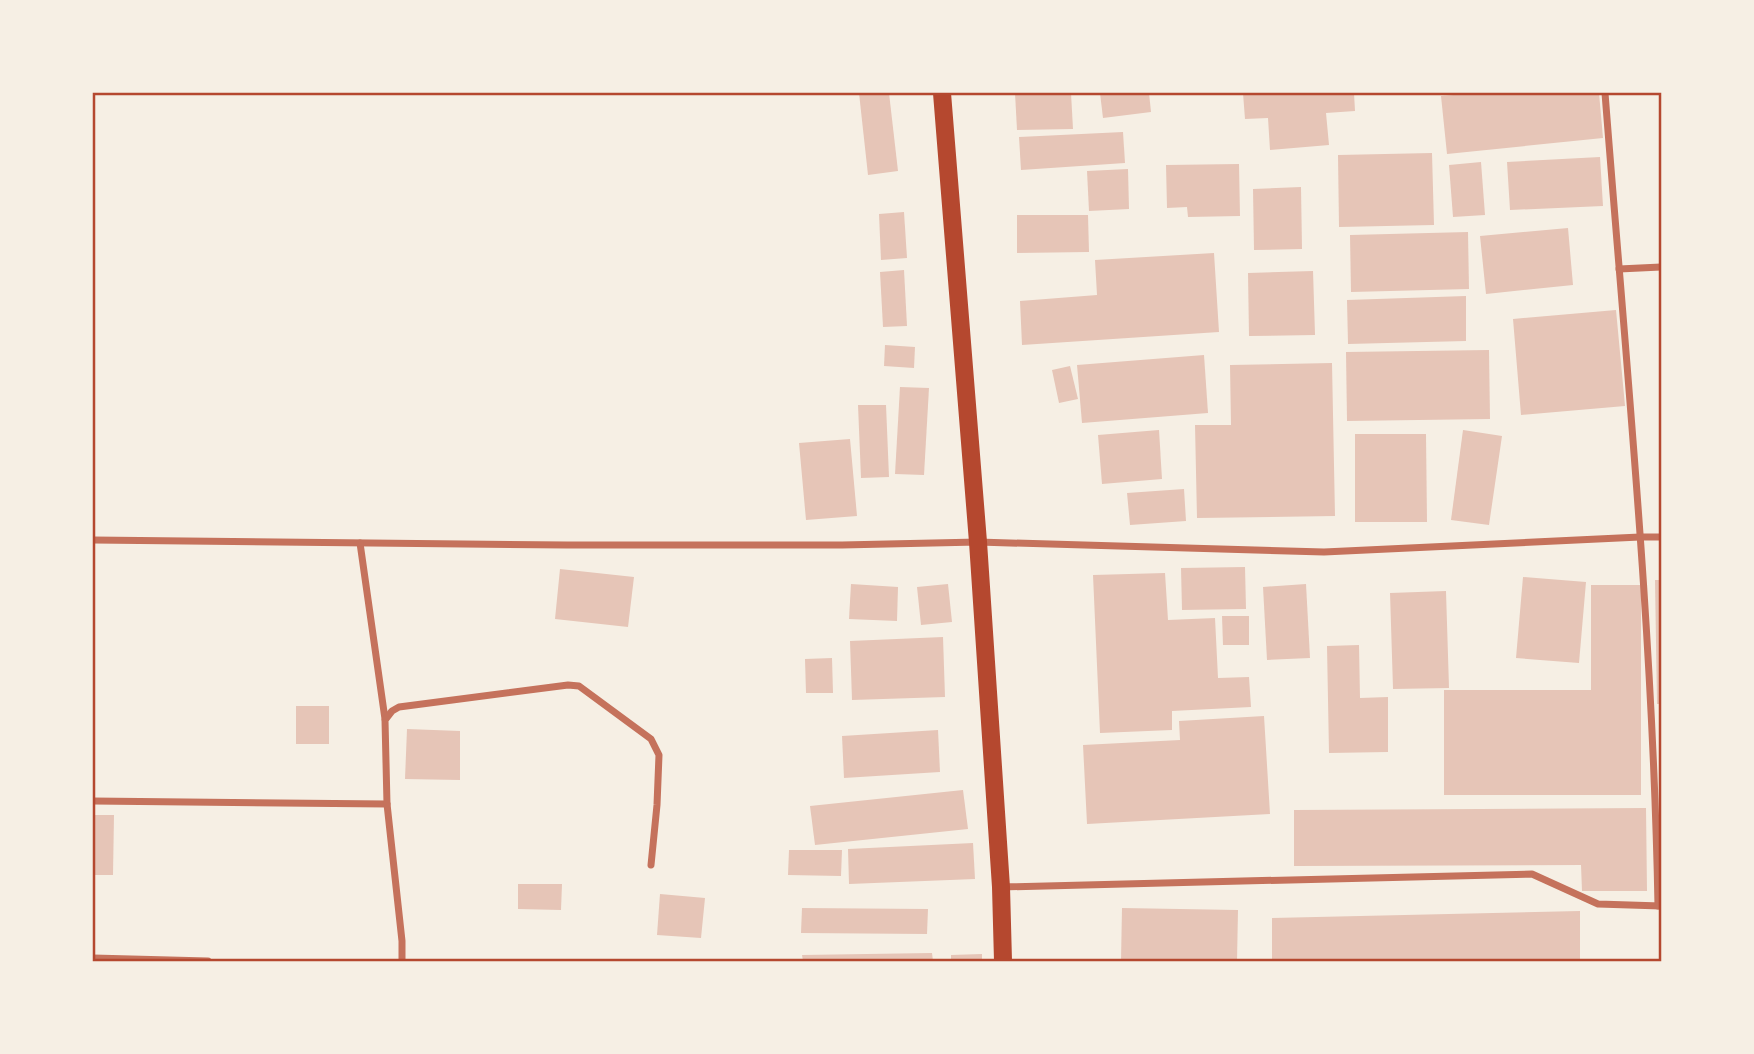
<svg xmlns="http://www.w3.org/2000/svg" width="1754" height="1054" font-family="'Alegreya Sans',sans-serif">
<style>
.building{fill:#e6c5b7}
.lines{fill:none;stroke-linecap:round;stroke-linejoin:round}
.minor{stroke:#c5725c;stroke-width:7}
.primary{stroke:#b5482f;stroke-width:18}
.neatline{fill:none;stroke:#b5482f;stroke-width:2.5}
</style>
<rect width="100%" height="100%" fill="#f6efe4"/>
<g class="building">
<path d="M859 93H889L898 171 868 175Z"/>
<path d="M1015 93H1071L1073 129 1017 130Z"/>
<path d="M1100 93H1149L1151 112 1103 118Z"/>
<path d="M1243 93H1354L1355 111 1326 113 1329 145 1270 150 1268 118 1245 119Z"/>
<path d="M1478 93H1599L1603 138 1447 154 1441 96Z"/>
<path d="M1123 132 1125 163 1021 170 1019 137Z"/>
<path d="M1432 153 1434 225 1339 227 1338 155Z"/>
<path d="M1600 157 1603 206 1510 210 1507 162Z"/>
<path d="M1481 162 1485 215 1453 217 1449 165Z"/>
<path d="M1239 164 1240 216 1188 217 1187 207 1167 208 1166 165Z"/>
<path d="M1128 169 1129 209 1089 211 1087 171Z"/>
<path d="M1301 187 1302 249 1254 250 1253 189Z"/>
<path d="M904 212 907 258 881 260 879 214Z"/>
<path d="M1017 215H1088L1089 252 1017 253Z"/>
<path d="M1568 228 1573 285 1486 294 1480 236Z"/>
<path d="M1468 232 1469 289 1351 292 1350 235Z"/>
<path d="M1214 253 1219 332 1022 345 1020 301 1097 295 1095 260Z"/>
<path d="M904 270 907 326 883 327 880 272Z"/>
<path d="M1313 271 1315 335 1249 336 1248 273Z"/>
<path d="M1466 296V341L1348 344 1347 300Z"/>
<path d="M1616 310 1625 406 1521 415 1513 319Z"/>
<path d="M885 345 915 347 914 368 884 366Z"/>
<path d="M1489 350 1490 419 1347 421 1346 352Z"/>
<path d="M1204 355 1208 413 1082 423 1077 365Z"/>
<path d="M1332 363 1335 516 1197 518 1195 425H1231L1230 365Z"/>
<path d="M1070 366 1078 399 1059 403 1052 370Z"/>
<path d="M900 387 929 388 924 475 895 474Z"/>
<path d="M858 405H886L889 477 861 478Z"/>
<path d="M1159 430 1162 479 1102 484 1098 435Z"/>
<path d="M1463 430 1502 436 1489 525 1451 520Z"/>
<path d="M1355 434H1426L1427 522H1355Z"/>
<path d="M850 439 857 516 806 520 799 443Z"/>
<path d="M1184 489 1186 521 1130 525 1127 493Z"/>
<path d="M1245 567 1246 609 1182 610 1181 568Z"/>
<path d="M560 569 634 577 628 627 555 619Z"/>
<path d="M1165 573 1168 620 1215 618 1218 678 1249 677 1251 707 1172 711V730L1100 733 1093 575Z"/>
<path d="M1523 577 1586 582 1579 663 1516 658Z"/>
<path d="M1655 580H1661V704H1657Z"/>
<path d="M851 584 898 587 897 621 849 619Z"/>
<path d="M948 584 952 622 921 625 917 587Z"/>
<path d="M1306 584 1310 658 1267 660 1263 587Z"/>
<path d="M1591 585H1641V795H1444V690H1591Z"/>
<path d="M1446 591 1449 688 1393 689 1390 593Z"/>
<path d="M1222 616H1249V645H1223Z"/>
<path d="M943 637 945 697 852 700 850 641Z"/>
<path d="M1359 645 1360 698 1388 697V752L1329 753 1327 646Z"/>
<path d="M832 658 833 693H806L805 659Z"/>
<rect x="296" y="706" width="33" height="38"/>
<path d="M1264 716 1270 814 1087 824 1083 745 1180 740 1179 721Z"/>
<path d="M407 729 460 731V780L405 779Z"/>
<path d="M938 730 940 772 844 778 842 736Z"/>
<path d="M963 790 968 829 815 845 810 806Z"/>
<path d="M1646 808 1647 891H1582L1581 865 1294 866V810Z"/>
<path d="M93 815H114L113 875H93Z"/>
<path d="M973 843 975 879 849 884 848 849Z"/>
<path d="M789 850H842L841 876 788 875Z"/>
<path d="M518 884H562L561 910 518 909Z"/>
<path d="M660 894 705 898 701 938 657 935Z"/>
<path d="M802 908 928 909 927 934 801 933Z"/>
<path d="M1122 908 1238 910 1237 961H1121Z"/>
<path d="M1580 911V961H1272V918Z"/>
<path d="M932 953 933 961H803L802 955Z"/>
<path d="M982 954V961H951V955Z"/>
</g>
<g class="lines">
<g class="minor">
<path d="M1605 93C1626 363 1653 634 1658 906"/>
<path d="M1619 269 1661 267"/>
<path d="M93 540 567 545H842L978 542 1324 552 1640 537H1661"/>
<path d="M360 543 385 719"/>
<path d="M93 801 387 804"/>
<path d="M1001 887 1532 874 1598 904 1661 906"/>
<path d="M93 958 208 961"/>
<path d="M402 961V941L387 804 385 720 392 711 399 707 568 685 579 686 651 739 659 755 657 805 651 865"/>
</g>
<path class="primary" d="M942 93 978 542 1001 887 1003 961"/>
</g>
<rect width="1754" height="1054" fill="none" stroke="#f6efe4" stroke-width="189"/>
<rect x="94" y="94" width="1566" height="866" class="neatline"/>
</svg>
